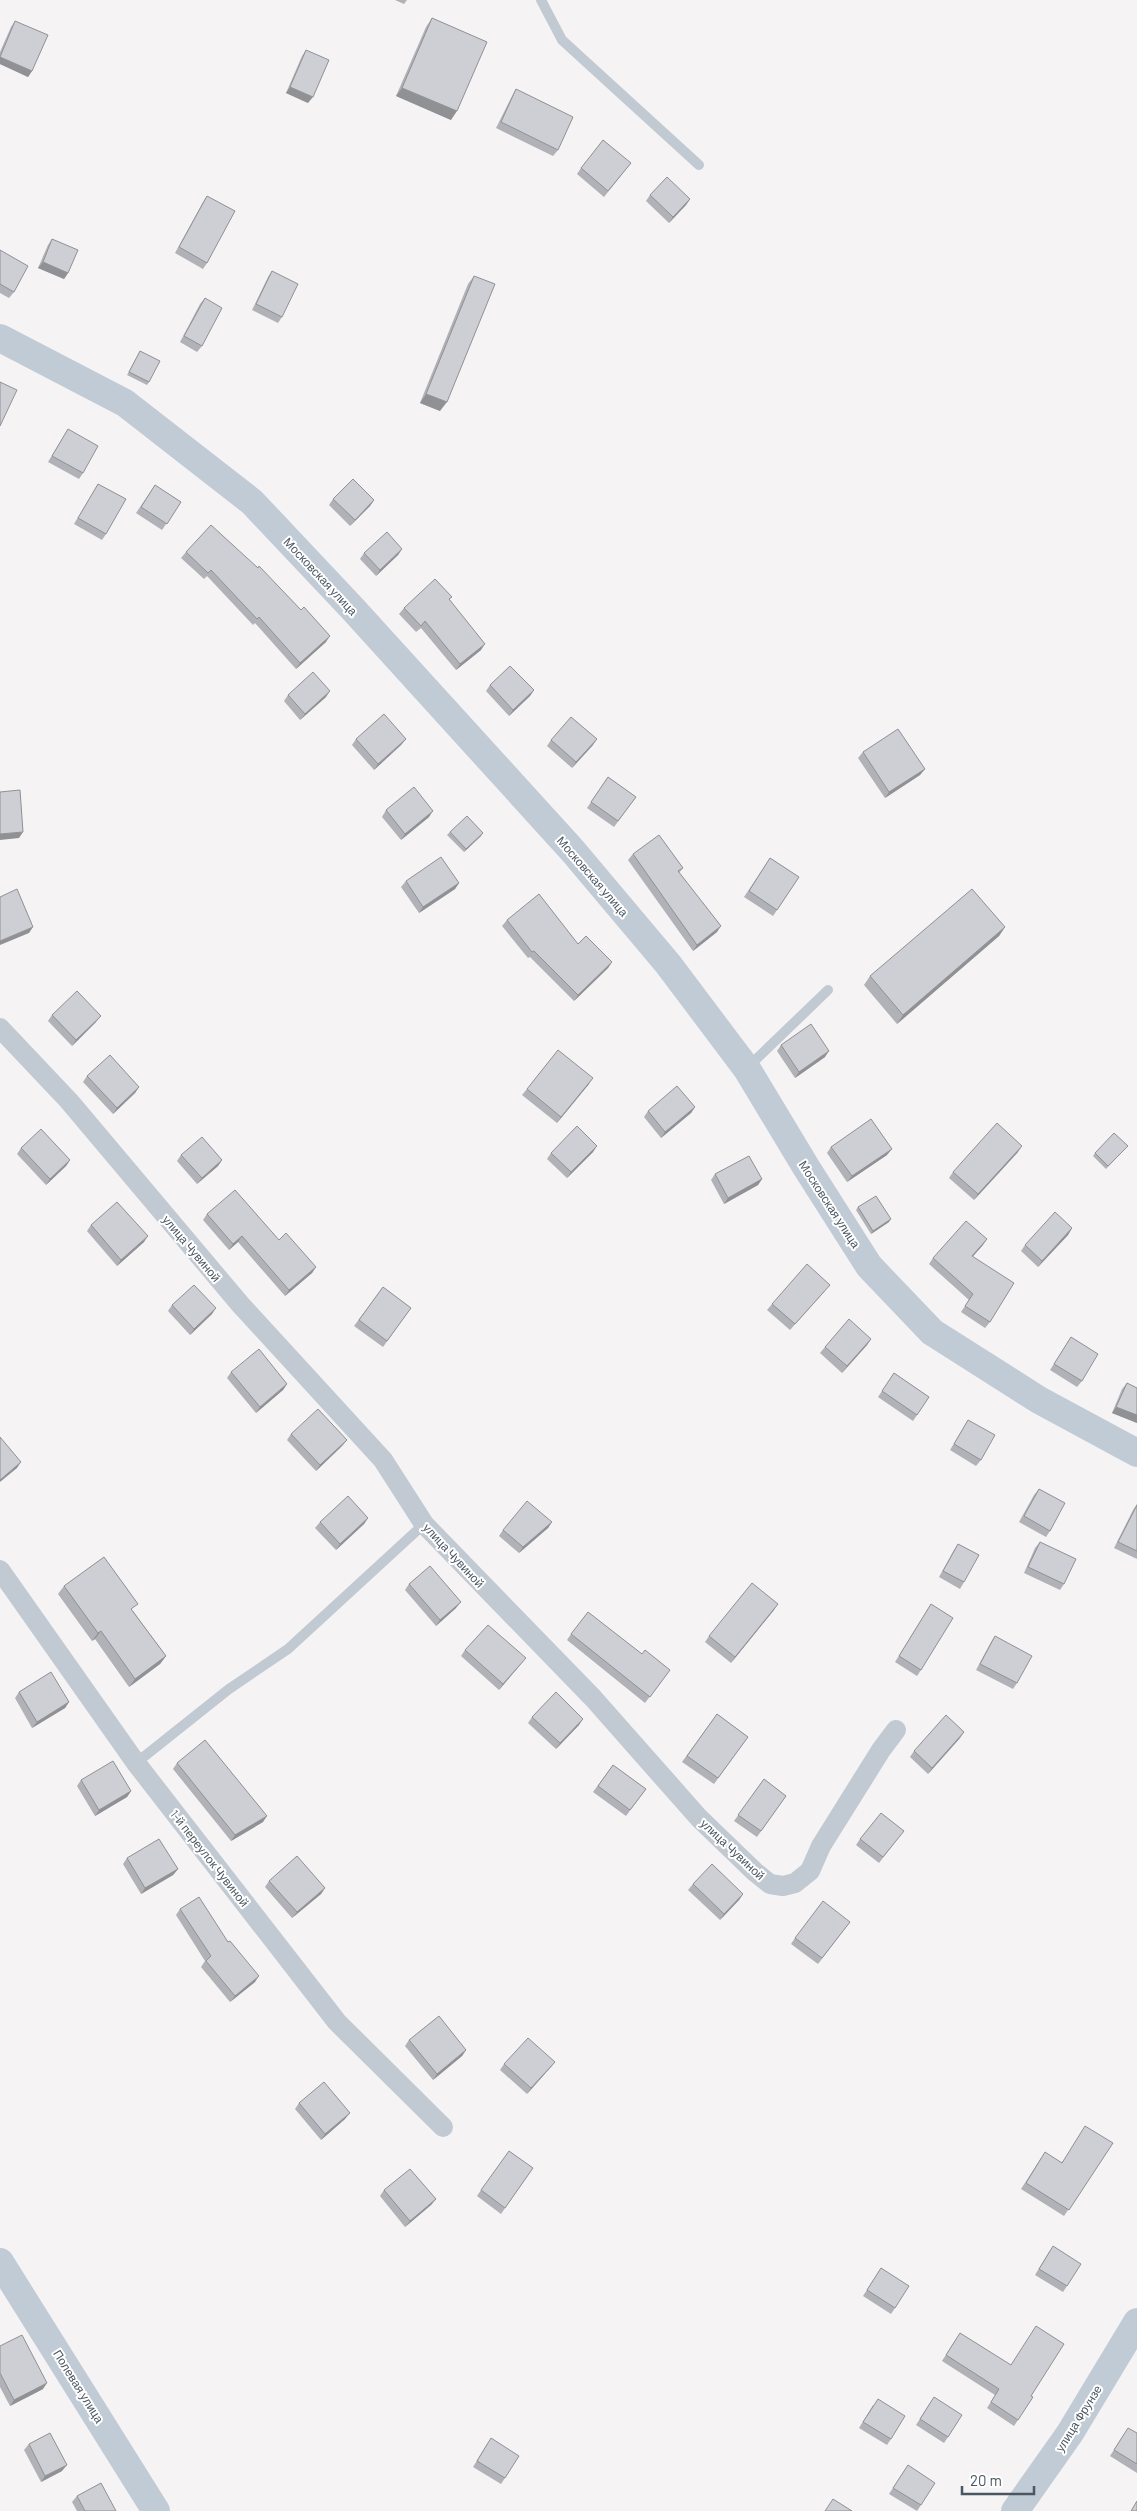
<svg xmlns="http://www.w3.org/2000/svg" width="1137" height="2511" font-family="Barlow,sans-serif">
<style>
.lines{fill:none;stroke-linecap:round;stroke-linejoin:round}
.lane{stroke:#c1cad2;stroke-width:10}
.street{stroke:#c1cad2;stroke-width:20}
.secondary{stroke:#c1cbd6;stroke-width:28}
.wall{fill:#b0b2b7}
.shaded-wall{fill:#909195}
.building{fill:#cdcfd5;stroke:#909195}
.labels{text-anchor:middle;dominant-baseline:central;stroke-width:4;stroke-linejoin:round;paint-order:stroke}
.street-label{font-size:12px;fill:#4a5661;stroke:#fff}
</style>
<rect width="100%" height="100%" fill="#f5f3f3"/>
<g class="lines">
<g class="lane">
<path d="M541 0 562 40 699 165"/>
<path d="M747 1068 828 990"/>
<path d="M136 1763 229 1689 288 1649 424 1524"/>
</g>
<g class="street">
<path d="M0 1028 69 1101 240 1304 383 1460 424 1524 593 1698 699 1818 755 1872 770 1884 783 1886 795 1883 810 1871 821 1846 881 1750 896 1730"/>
<path d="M0 1570 136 1763 337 2022 443 2127"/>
</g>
<g class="secondary">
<path d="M0 338 125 403 252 502 352 608 572 850 668 964 747 1069 806 1167 869 1266 932 1332 1039 1400 1137 1453"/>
<path d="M0 2262 156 2511"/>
<path d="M1015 2511 1070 2433 1137 2322"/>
</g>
</g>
<g class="wall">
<path d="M395 0H407L404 4Z"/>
<path d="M432 18 451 120 396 96 426 27Z"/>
<path d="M15 21 32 71 28 77 0 64V52L11 27Z"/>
<path d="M306 50 308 103 286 93 302 56Z"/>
<path d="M516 89 558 150 553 156 496 128 512 96Z"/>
<path d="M631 163 604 197 577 174 581 168Z"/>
<path d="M650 195 690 199 686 205 669 223 646 201Z"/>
<path d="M207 196V263L203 269 175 253 203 202Z"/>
<path d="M52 239 68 273 64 279 38 268 48 245Z"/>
<path d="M0 250 14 292 9 298 0 293Z"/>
<path d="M272 271 282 317 278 323 252 310 268 277Z"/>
<path d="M474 276 440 411 420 403 468 284Z"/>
<path d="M205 298 202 346 197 352 180 342 200 304Z"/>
<path d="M140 351 149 382 147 385 127 375Z"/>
<path d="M68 429 83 473 79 479 48 462Z"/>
<path d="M98 484 106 534 102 540 74 524Z"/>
<path d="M155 485 181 502 162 530 136 513Z"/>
<path d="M333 499 374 500 370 506 350 526 329 505Z"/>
<path d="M402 549 398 555 376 576 360 559 364 553Z"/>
<path d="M186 552 326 642 296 669 255 623 253 625 207 576 204 579 181 558Z"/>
<path d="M450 600 481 650 456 670 421 628 416 632 399 614 404 608Z"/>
<path d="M490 685 534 690 530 696 509 716 486 691Z"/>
<path d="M288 695 326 697 300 720 284 701Z"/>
<path d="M356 739H406L401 745 374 770 352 745Z"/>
<path d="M551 740 593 745 572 768 547 746Z"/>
<path d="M863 752 925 769 920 775 885 798 858 758Z"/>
<path d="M608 777 636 797 614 827 587 808Z"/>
<path d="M386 810 429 817 401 840 382 817Z"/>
<path d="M450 832 481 836 464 852 447 835Z"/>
<path d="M633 854 683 868 679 873 717 932 693 951 628 860Z"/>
<path d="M770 858 799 877 773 916 744 897Z"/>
<path d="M406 881 459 883 455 889 419 913 401 887Z"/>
<path d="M507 920 578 944 612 962 608 968 574 1001 530 957 528 958 502 926Z"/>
<path d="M1005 927 999 936 897 1024 864 985 870 976Z"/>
<path d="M52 1015 96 1022 72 1046 48 1021Z"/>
<path d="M781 1045 825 1057 795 1078 777 1051Z"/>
<path d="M87 1076 139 1087 135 1093 113 1114 83 1082Z"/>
<path d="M589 1084 557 1123 522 1095 527 1089Z"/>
<path d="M695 1107 691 1113 661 1138 644 1117 648 1111Z"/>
<path d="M831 1147 887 1155 847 1182 827 1153Z"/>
<path d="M21 1148 70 1160 66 1166 46 1185 17 1154Z"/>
<path d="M1125 1149 1106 1169 1093 1156 1095 1153Z"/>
<path d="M593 1152 567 1178 547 1159 551 1153Z"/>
<path d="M1018 1152 974 1200 949 1178 953 1172Z"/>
<path d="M181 1155 222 1160 218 1166 197 1184 177 1161Z"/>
<path d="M715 1174 762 1179 758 1185 724 1204 711 1180Z"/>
<path d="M858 1207 889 1222 871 1234 856 1210Z"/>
<path d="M207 1214 279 1240 316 1267 312 1273 285 1296 238 1242 229 1250 203 1220Z"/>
<path d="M91 1225 144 1242 117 1266 87 1231Z"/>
<path d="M1072 1228 1068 1235 1038 1267 1021 1251 1025 1245Z"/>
<path d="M983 1245 973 1256 990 1322 985 1328 961 1312 969 1300 929 1264 933 1258Z"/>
<path d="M383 1287 411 1308 383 1347 354 1326Z"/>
<path d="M825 1291 790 1330 767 1310 772 1304Z"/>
<path d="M172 1305 212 1314 190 1335 168 1311Z"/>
<path d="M1071 1337 1082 1381 1077 1387 1050 1370Z"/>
<path d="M871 1339 867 1345 842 1373 820 1353 825 1347Z"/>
<path d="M231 1372 287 1384 283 1390 256 1413 227 1378Z"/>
<path d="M894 1373 929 1397 913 1421 878 1397Z"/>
<path d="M1127 1383 1137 1388V1423L1112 1413 1122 1389Z"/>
<path d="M968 1420 981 1460 976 1466 950 1450Z"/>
<path d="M291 1434 347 1440 342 1446 316 1471 287 1440Z"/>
<path d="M1039 1489 1050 1531 1046 1537 1019 1522 1034 1495Z"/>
<path d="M1137 1504V1559L1114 1548 1133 1510Z"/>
<path d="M368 1518 364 1524 336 1550 315 1528 320 1522Z"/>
<path d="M552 1522 548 1528 519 1553 499 1536 503 1530Z"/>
<path d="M1040 1542 1064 1584 1060 1590 1024 1573 1035 1548Z"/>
<path d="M958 1544 964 1582 960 1589 939 1577 954 1550Z"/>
<path d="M409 1584 456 1608 436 1626 405 1590Z"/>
<path d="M64 1586 133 1611 166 1656 160 1664 129 1687 95 1639 92 1641 58 1594Z"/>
<path d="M931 1604 921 1670 917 1676 895 1662Z"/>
<path d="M774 1610 731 1663 705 1642 709 1636Z"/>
<path d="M571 1634 642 1654 670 1670 645 1703 567 1640Z"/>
<path d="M995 1636 1017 1683 1013 1689 976 1670 991 1642Z"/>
<path d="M465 1650 521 1664 499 1690 461 1656Z"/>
<path d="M19 1692 69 1702 65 1708 32 1728 15 1698Z"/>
<path d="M717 1714 748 1737 714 1784 682 1762Z"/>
<path d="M532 1717 579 1725 556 1749 528 1723Z"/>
<path d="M960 1738 928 1774 910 1757 914 1751Z"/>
<path d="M177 1763 263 1822 231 1841 173 1769Z"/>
<path d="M613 1765 646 1789 626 1816 593 1792Z"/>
<path d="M764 1779 786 1796 757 1837 734 1821Z"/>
<path d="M81 1780 131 1791 127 1797 95 1816 77 1786Z"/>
<path d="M899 1837 879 1863 856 1845 860 1839Z"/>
<path d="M127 1858 178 1869 173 1875 141 1894 123 1864Z"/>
<path d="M269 1881 325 1888 321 1894 292 1918 265 1887Z"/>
<path d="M693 1884 743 1894 739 1900 720 1920 688 1890Z"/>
<path d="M180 1909 228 1942 255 1982 230 2002 201 1967 205 1961 176 1915Z"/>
<path d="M850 1922 818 1964 791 1944 795 1938Z"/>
<path d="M409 2040 466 2050 462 2056 433 2080 405 2046Z"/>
<path d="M555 2062 550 2068 527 2094 500 2070 504 2064Z"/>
<path d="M299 2103 345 2119 321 2140 295 2109Z"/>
<path d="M1113 2143 1064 2216 1021 2189 1041 2158 1061 2162Z"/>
<path d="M533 2168 501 2214 477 2196 481 2190Z"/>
<path d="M384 2190 436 2199 431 2205 405 2227 380 2196Z"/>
<path d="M1049 2252 1067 2286 1063 2292 1035 2275Z"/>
<path d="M881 2268 895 2308 891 2314 863 2296Z"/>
<path d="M956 2339 1031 2396 1018 2420 1014 2426 987 2408 995 2395 942 2361Z"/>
<path d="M0 2346 43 2389 10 2406 0 2387Z"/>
<path d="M930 2403 948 2437 944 2443 916 2425Z"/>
<path d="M873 2405 891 2439 887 2445 859 2428Z"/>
<path d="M1137 2433V2473L1110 2456 1124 2434Z"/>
<path d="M29 2444 62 2471 41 2482 24 2450Z"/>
<path d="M487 2444 505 2478 501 2484 473 2467Z"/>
<path d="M908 2465 921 2505 917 2511 889 2494Z"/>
<path d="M77 2496 116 2511H77L72 2502Z"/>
</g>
<g class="shaded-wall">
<path d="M0 57 32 71 28 77 0 64Z"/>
<path d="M290 87 313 97 308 103 286 93Z"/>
<path d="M402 88 457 111 451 120 396 96Z"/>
<path d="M690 199 686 205 669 223 673 217Z"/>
<path d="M43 262 68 273 64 279 38 268Z"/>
<path d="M426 394 447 402 440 411 420 403Z"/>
<path d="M374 500 370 506 350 526 355 520Z"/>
<path d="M402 549 398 555 376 576 380 570Z"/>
<path d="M330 636 326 642 296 669 300 663Z"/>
<path d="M485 644 481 650 456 670 460 664Z"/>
<path d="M534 690 530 696 509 716 513 710Z"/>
<path d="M330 691 326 697 300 720 305 714Z"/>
<path d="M406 739 401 745 374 770 378 764Z"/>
<path d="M597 739 593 745 572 768 576 762Z"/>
<path d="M925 769 920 775 885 798 889 792Z"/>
<path d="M433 811 429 817 401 840 405 834Z"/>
<path d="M23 832 19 838 0 840V834Z"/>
<path d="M483 833 481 836 464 852 466 849Z"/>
<path d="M459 883 455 889 419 913 423 907Z"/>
<path d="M721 926 717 932 693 951 697 945Z"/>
<path d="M33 927 29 933 0 945V941Z"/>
<path d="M1005 927 999 936 897 1024 903 1015Z"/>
<path d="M612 962 608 968 574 1001 578 995Z"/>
<path d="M101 1016 96 1022 72 1046 76 1040Z"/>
<path d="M829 1051 825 1057 795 1078 799 1072Z"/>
<path d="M593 1078 589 1084 557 1123 561 1117Z"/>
<path d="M139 1087 135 1093 113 1114 117 1108Z"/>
<path d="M695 1107 691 1113 661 1138 665 1132Z"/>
<path d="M597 1146 593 1152 567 1178 571 1172Z"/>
<path d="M1022 1146 1018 1152 974 1200 978 1194Z"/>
<path d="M892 1149 887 1155 847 1182 852 1176Z"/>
<path d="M70 1160 66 1166 46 1185 50 1179Z"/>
<path d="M222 1160 218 1166 197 1184 202 1178Z"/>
<path d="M762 1179 758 1185 724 1204 728 1198Z"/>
<path d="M891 1219 889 1222 871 1234 873 1231Z"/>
<path d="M1072 1228 1068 1235 1038 1267 1042 1261Z"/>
<path d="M148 1236 144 1242 117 1266 121 1260Z"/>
<path d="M242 1236 238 1242 229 1250 233 1244Z"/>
<path d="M987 1239 983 1245 968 1262 972 1256Z"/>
<path d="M316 1267 312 1273 285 1296 289 1290Z"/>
<path d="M216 1308 212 1314 190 1335 194 1329Z"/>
<path d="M871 1339 867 1345 842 1373 847 1366Z"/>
<path d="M287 1384 283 1390 256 1413 260 1407Z"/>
<path d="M1116 1407 1137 1415V1423L1112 1413Z"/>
<path d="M347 1440 342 1446 316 1471 320 1465Z"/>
<path d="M21 1462 17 1468 0 1482V1480Z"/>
<path d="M368 1518 364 1524 336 1550 340 1544Z"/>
<path d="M552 1522 548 1528 519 1553 523 1547Z"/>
<path d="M461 1602 456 1608 436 1626 440 1620Z"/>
<path d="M778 1604 774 1610 731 1663 735 1657Z"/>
<path d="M101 1631 95 1639 92 1641 98 1633Z"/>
<path d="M166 1656 160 1664 129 1687 135 1679Z"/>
<path d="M526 1658 521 1664 499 1690 503 1684Z"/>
<path d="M69 1702 65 1708 32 1728 37 1722Z"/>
<path d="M583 1719 579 1725 556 1749 560 1743Z"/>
<path d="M964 1732 960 1738 928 1774 932 1768Z"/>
<path d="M131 1791 127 1797 95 1816 99 1810Z"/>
<path d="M267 1816 263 1822 231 1841 235 1835Z"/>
<path d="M178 1869 173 1875 141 1894 145 1888Z"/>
<path d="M325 1888 321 1894 292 1918 297 1912Z"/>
<path d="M743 1894 739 1900 720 1920 724 1914Z"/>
<path d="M259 1976 255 1982 230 2002 235 1996Z"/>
<path d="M466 2050 462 2056 433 2080 437 2074Z"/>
<path d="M555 2062 550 2068 527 2094 531 2088Z"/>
<path d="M350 2113 345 2119 321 2140 325 2134Z"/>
<path d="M436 2199 431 2205 405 2227 410 2221Z"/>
<path d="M47 2383 43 2389 10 2406 14 2400Z"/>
<path d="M67 2465 62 2471 41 2482 45 2476Z"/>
</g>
<g class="building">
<path d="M432 18 487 42 457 111 402 88Z"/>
<path d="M15 21 48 35 32 71 0 57Z"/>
<path d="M306 50 329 60 313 97 290 87Z"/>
<path d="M516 89 573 117 558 150 501 122Z"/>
<path d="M603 140 631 163 608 191 581 168Z"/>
<path d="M667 177 690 199 673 217 650 195Z"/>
<path d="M207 196 235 211 207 263 179 247Z"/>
<path d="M52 239 78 250 68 273 43 262Z"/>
<path d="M0 250 28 266 14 292 0 284Z"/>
<path d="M272 271 298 284 282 317 256 304Z"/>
<path d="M474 276 495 284 447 402 426 394Z"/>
<path d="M205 298 222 308 202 346 184 336Z"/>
<path d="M140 351 160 361 149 382 129 372Z"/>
<path d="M0 382 17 390 0 426Z"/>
<path d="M68 429 98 446 83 473 52 456Z"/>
<path d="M353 479 374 500 355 520 333 499Z"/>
<path d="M98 484 126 499 106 534 78 518Z"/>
<path d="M155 485 181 502 167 524 141 507Z"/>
<path d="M211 525 258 568 259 566 301 610 304 607 330 636 300 663 259 617 257 619 211 570 208 573 186 552Z"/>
<path d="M387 532 402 549 380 570 364 553Z"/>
<path d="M435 579 452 597 449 599 485 644 460 664 425 621 421 626 404 608Z"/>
<path d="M510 666 534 690 513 710 490 685Z"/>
<path d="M313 672 330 691 305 714 288 695Z"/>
<path d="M384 714 406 739 378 764 356 739Z"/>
<path d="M571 717 597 739 576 762 551 740Z"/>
<path d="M898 729 925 769 889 792 863 752Z"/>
<path d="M608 777 636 797 618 821 591 802Z"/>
<path d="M414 787 433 811 405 834 386 810Z"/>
<path d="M20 790 23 832 0 834V792Z"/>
<path d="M467 816 483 833 466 849 450 832Z"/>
<path d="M659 835 683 868 678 871 721 926 697 945 633 854Z"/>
<path d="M441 857 459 883 423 907 406 881Z"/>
<path d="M770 858 799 877 777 910 749 891Z"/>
<path d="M17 889 33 927 0 941V897Z"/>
<path d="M972 889 1005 927 903 1015 870 976Z"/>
<path d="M539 894 578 944 586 936 612 962 578 995 534 951 532 952 507 920Z"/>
<path d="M77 991 101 1016 76 1040 52 1015Z"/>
<path d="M811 1024 829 1051 799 1072 781 1045Z"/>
<path d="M558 1050 593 1078 561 1117 527 1089Z"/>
<path d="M110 1055 139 1087 117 1108 87 1076Z"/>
<path d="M677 1086 695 1107 665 1132 648 1111Z"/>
<path d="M871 1119 892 1149 852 1176 831 1147Z"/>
<path d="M997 1123 1022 1146 978 1194 953 1172Z"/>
<path d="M577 1126 597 1146 571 1172 551 1153Z"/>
<path d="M41 1129 70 1160 50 1179 21 1148Z"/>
<path d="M1114 1133 1128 1146 1108 1166 1095 1153Z"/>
<path d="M202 1137 222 1160 202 1178 181 1155Z"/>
<path d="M749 1156 762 1179 728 1198 715 1174Z"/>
<path d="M235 1190 279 1240 286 1233 316 1267 289 1290 242 1236 233 1244 207 1214Z"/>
<path d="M876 1196 891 1219 873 1231 858 1207Z"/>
<path d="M117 1202 148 1236 121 1260 91 1225Z"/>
<path d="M1055 1212 1072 1228 1042 1261 1025 1245Z"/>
<path d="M966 1221 987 1239 972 1256 1014 1283 990 1322 965 1306 973 1294 933 1258Z"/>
<path d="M807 1264 830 1285 795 1324 772 1304Z"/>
<path d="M194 1285 216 1308 194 1329 172 1305Z"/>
<path d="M383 1287 411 1308 387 1341 359 1320Z"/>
<path d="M849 1319 871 1339 847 1366 825 1347Z"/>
<path d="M1071 1337 1098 1354 1082 1381 1054 1364Z"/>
<path d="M259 1349 287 1384 260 1407 231 1372Z"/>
<path d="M894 1373 929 1397 917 1415 882 1391Z"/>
<path d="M1127 1383 1137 1388V1415L1116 1407Z"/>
<path d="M318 1409 347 1440 320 1465 291 1434Z"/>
<path d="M968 1420 995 1435 981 1460 954 1444Z"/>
<path d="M0 1437 21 1462 0 1480Z"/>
<path d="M1039 1489 1065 1503 1050 1531 1024 1516Z"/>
<path d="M348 1496 368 1518 340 1544 320 1522Z"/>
<path d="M527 1501 552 1522 523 1547 503 1530Z"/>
<path d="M1137 1505V1551L1118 1542Z"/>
<path d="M1040 1542 1076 1559 1064 1584 1028 1567Z"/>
<path d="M958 1544 979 1555 964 1582 943 1571Z"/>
<path d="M104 1557 138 1604 131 1609 166 1656 135 1679 101 1631 98 1633 64 1586Z"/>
<path d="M430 1566 461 1602 440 1620 409 1584Z"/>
<path d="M752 1583 778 1604 735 1657 709 1636Z"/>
<path d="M931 1604 953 1618 921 1670 899 1656Z"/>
<path d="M588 1612 642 1654 645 1650 670 1670 650 1697 571 1634Z"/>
<path d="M488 1625 526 1658 503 1684 465 1650Z"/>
<path d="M995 1636 1032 1656 1017 1683 980 1664Z"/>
<path d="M51 1672 69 1702 37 1722 19 1692Z"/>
<path d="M556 1692 583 1719 560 1743 532 1717Z"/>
<path d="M717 1714 748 1737 718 1778 687 1756Z"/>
<path d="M946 1715 964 1732 932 1768 914 1751Z"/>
<path d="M205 1740 267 1816 235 1835 177 1763Z"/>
<path d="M113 1761 131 1791 99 1810 81 1780Z"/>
<path d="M613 1765 646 1789 630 1810 598 1786Z"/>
<path d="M764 1779 786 1796 761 1831 738 1815Z"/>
<path d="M881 1813 904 1831 883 1857 860 1839Z"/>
<path d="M159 1839 178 1869 145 1888 127 1858Z"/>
<path d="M297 1856 325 1888 297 1912 269 1881Z"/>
<path d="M712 1864 743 1894 724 1914 693 1884Z"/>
<path d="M199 1897 228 1942 230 1941 259 1976 235 1996 206 1961 211 1956 180 1909Z"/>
<path d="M823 1901 850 1922 822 1958 795 1938Z"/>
<path d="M439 2016 466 2050 437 2074 409 2040Z"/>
<path d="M528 2038 555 2062 531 2088 504 2064Z"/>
<path d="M324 2082 350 2113 325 2134 299 2103Z"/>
<path d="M1085 2126 1113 2143 1069 2210 1026 2183 1045 2152 1062 2163Z"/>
<path d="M509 2151 533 2168 505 2208 481 2190Z"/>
<path d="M410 2169 436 2199 410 2221 384 2190Z"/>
<path d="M1053 2246 1081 2264 1067 2286 1039 2269Z"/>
<path d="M881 2268 909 2286 895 2308 867 2290Z"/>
<path d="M1036 2326 1064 2344 1031 2396 1033 2397 1018 2420 991 2402 999 2389 946 2355 960 2333 1011 2365Z"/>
<path d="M22 2335 47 2383 14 2400 0 2373V2346Z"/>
<path d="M934 2397 962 2415 948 2437 920 2419Z"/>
<path d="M878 2399 905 2416 891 2439 863 2422Z"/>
<path d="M1128 2428 1137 2433V2464L1114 2450Z"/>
<path d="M50 2433 67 2465 45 2476 29 2444Z"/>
<path d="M491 2438 519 2456 505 2478 477 2461Z"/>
<path d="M908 2465 935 2483 921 2505 893 2488Z"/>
<path d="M101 2483 116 2511H85L77 2496Z"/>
<path d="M833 2499 852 2511H825Z"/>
<path d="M1137 2501V2511H1131Z"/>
</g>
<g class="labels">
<g class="street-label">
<text transform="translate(321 576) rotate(47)">Московская улица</text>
<text transform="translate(593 876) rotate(49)">Московская улица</text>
<text transform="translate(830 1204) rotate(57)">Московская улица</text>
<text transform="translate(192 1248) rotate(50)">улица Чувиной</text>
<text transform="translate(454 1555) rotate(47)">улица Чувиной</text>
<text transform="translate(733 1849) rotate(43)">улица Чувиной</text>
<text transform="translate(210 1858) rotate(52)">1-й переулок Чувиной</text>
<text transform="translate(79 2386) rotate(58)">Полевая улица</text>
<text transform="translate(1078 2418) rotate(-58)">улица Фрунзе</text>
</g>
</g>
<path d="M962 2486v8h72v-8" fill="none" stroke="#4a5661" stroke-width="2.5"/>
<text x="970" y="2486" font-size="15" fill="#4a5661" stroke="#ffffff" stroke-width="4" paint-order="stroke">20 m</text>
</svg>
